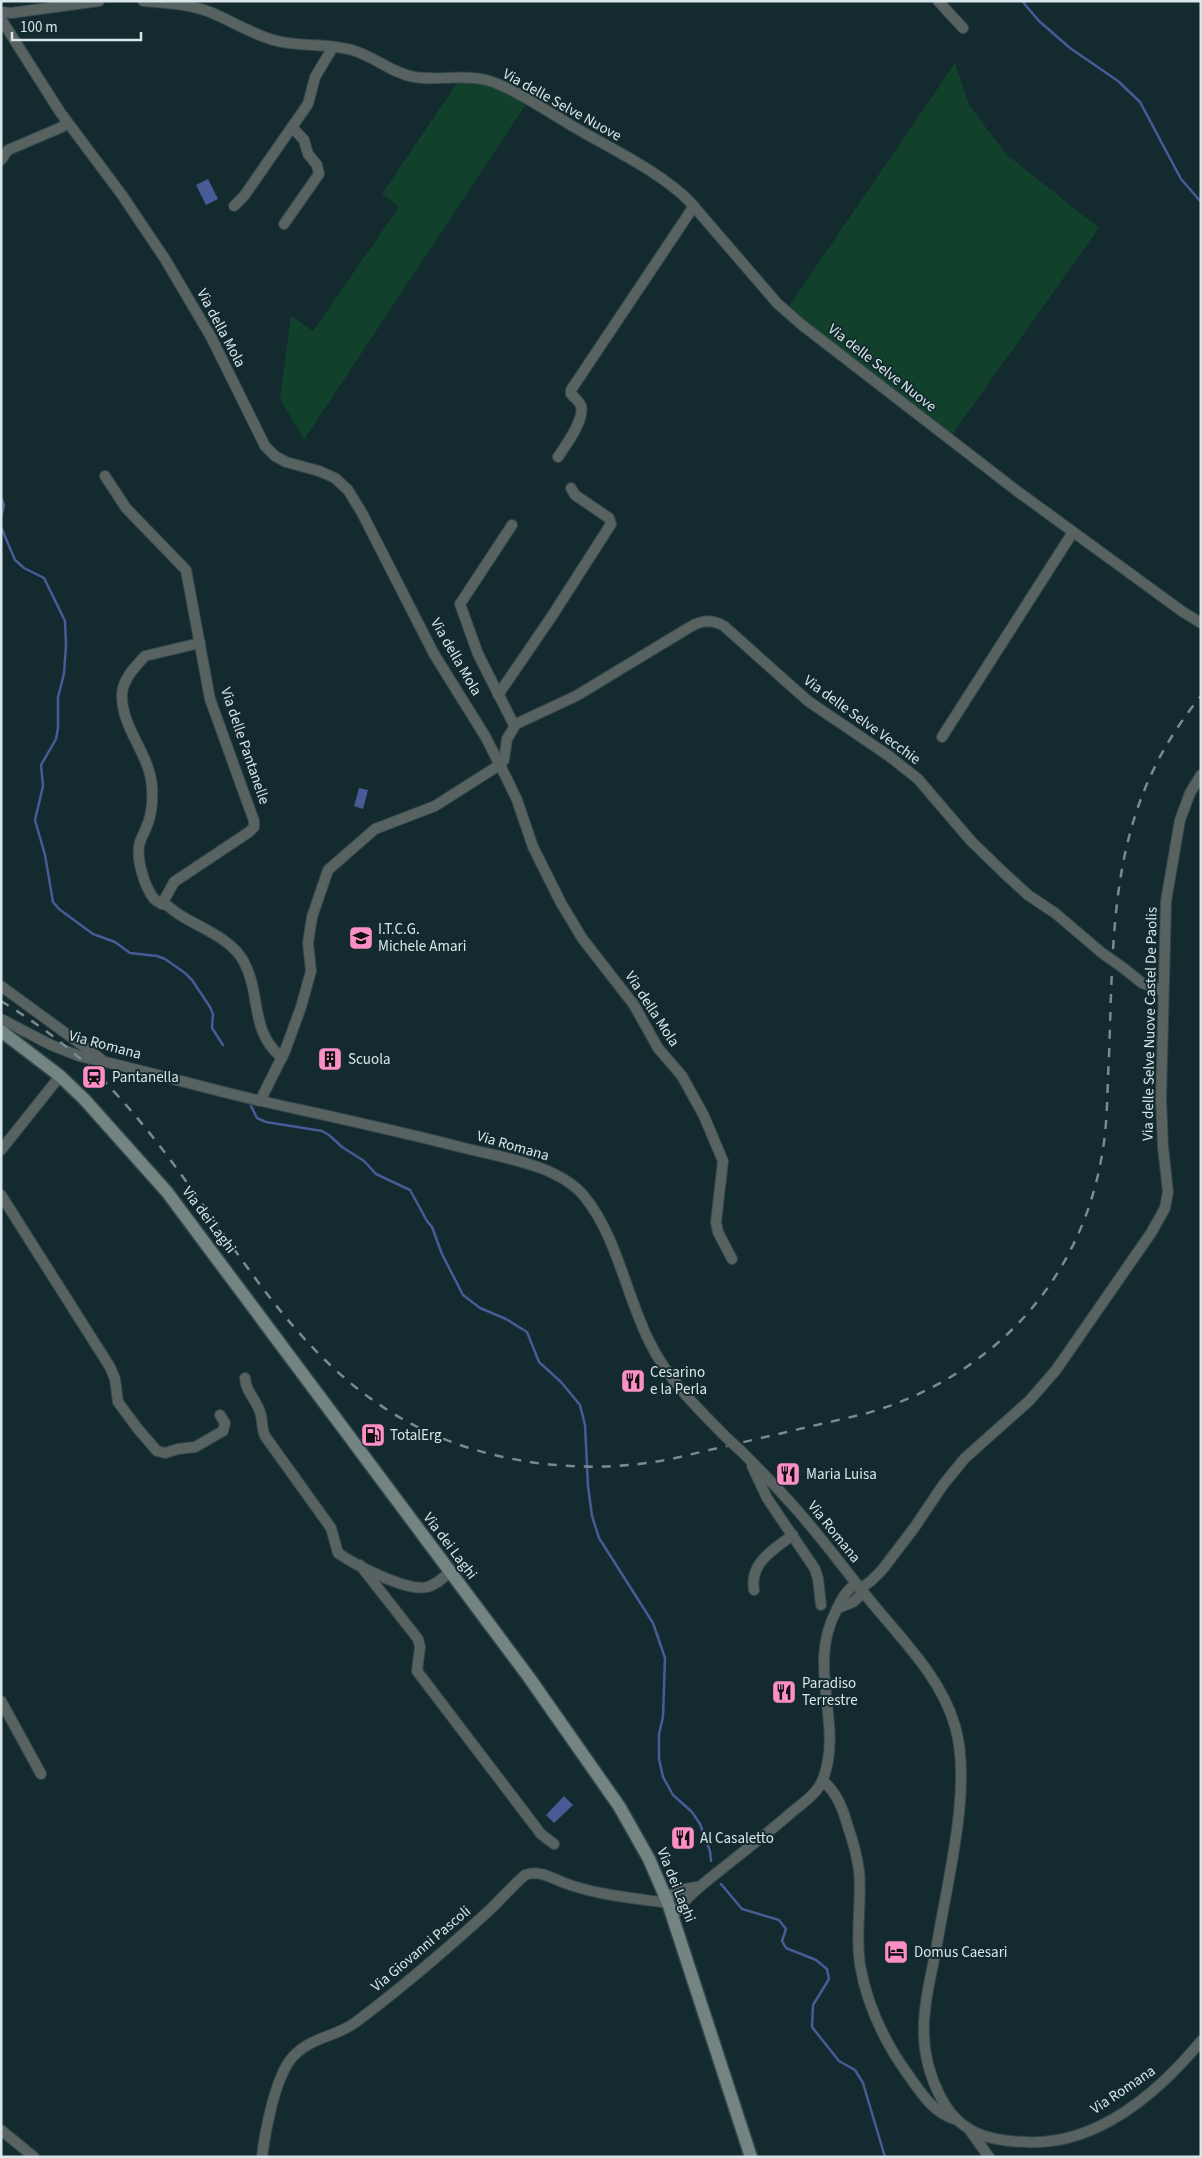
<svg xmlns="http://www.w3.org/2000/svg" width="1202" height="2158" font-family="'Source Sans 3',sans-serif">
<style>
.green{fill:#11412b}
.water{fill:#475c97}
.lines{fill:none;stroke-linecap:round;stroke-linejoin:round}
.stream{stroke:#475c97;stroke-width:2.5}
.minor-casing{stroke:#33484d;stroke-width:12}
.secondary-casing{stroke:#33484d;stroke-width:15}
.minor{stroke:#586261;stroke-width:10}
.secondary{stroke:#738482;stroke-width:12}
.rail{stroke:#798b90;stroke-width:2.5;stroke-dasharray:9 9;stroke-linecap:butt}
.minor-bridge-casing{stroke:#33484d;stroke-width:12;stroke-linecap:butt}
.minor-bridge{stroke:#586261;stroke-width:10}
.labels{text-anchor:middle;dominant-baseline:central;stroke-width:4;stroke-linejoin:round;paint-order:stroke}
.street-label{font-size:15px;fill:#d9e6ea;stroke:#132a2f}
.poi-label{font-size:15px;fill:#d9e6ea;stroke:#132a2f;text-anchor:start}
</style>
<rect width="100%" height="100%" fill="#132a2f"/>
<g class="green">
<path d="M955 63 969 105 1006 154 1099 228 949 439 785 312Z"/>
<path d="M487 80 528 101 304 440 280 399 291 316 313 331 399 207 382 194 457 83Z"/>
</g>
<g class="water">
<path d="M208 179 218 199 206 205 196 185Z"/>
<path d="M359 788 368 790 363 809 354 806Z"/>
<path d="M564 1796 573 1805 554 1823 546 1815Z"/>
</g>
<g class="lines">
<g class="stream">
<path d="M1022 1 1039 21 1070 48 1118 81 1140 102 1181 179 1201 202"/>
<path d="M1 497 4 505 1 518"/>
<path d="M1 527 15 560 24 568 44 578 65 621 66 645 64 674 58 697V728L56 739 41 765 43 786 35 820 45 855 53 902 59 909 93 934 115 942 130 953 157 956 165 959 185 973 192 980 210 1007 213 1014 212 1028 223 1045"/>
<path d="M251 1106 257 1118 266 1122 322 1131 329 1135 342 1147 364 1161 376 1174 410 1190 427 1221 432 1227 442 1254 463 1295 480 1308 506 1319 527 1332 539 1362 561 1382 580 1405 585 1425 588 1486 592 1516 599 1538 653 1623 665 1658 663 1717 659 1734V1759L663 1777 673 1795 692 1812 700 1824 710 1851 711 1861"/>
<path d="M721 1884 742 1909 779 1920 786 1929 782 1941 786 1948 816 1960 827 1969 829 1979 813 2005 812 2027 839 2061 855 2070 863 2083 885 2157"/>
</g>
<defs>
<g id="minor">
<path d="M143 1C166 3 189 4 210 12 232 21 253 35 277 41 301 47 327 43 352 50 374 56 391 73 414 77 438 81 463 74 486 80 510 86 547 111 569 124 607 147 660 171 690 202L777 303 802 325 1017 491 1183 612 1201 623"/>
<path d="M938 1 963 28"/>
<path d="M1 12 11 13 99 1"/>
<path d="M1 19 60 112 122 195 165 259 211 337 265 446 275 456 286 462 319 471 335 478 348 490 362 513 434 654 485 736 507 779 517 800 533 847 561 903 582 938 634 1005 658 1048 682 1076 704 1116 723 1161 716 1222 718 1232 732 1259"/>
<path d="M1 160 8 150 62 127 67 122"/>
<path d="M234 206 244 196 308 104 315 77 333 47"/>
<path d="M284 224 319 174 317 165 308 154 304 140 292 127"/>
<path d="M558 457C565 446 585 420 581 406 580 402 574 397 571 394V390L694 206"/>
<path d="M105 476 126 508 186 570 210 699 254 821V827L249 832 174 882 162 904"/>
<path d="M512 525 460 604 478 654 514 725"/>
<path d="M200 643 145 656C135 667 123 679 122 694 121 728 150 754 152 787 153 802 152 815 146 828 144 834 140 839 139 846 137 861 144 884 152 896 156 903 162 903 168 906 172 909 176 913 180 915 202 929 231 938 244 962 262 997 249 1030 282 1058"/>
<path d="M498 695 552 616 611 524 609 518 575 495 571 488"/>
<path d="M942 737 1073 532"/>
<path d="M1122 967 1142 983 1163 991"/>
<path d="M1 986 101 1059"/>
<path d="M1 1019 51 1045 79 1056C140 1069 200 1087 261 1101 328 1116 394 1130 460 1147 499 1157 557 1164 584 1196 617 1236 626 1295 649 1341 668 1380 698 1409 728 1439"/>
<path d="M260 1101 285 1051 301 1007 311 971 308 943 312 917 328 870 375 829 435 806 501 764 504 760 507 739 516 724 576 696 690 627C701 620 712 619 724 626L808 701 889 756 918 779 971 841 1003 872 1028 895 1055 913 1102 953"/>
<path d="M1 1150 60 1076"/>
<path d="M1 1195 110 1367 115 1379 118 1402 138 1429 157 1451 165 1453 178 1449 195 1447 223 1431 225 1423 220 1415"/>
<path d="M245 1378C246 1393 256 1399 260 1412 263 1420 261 1428 265 1436L331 1528 338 1553C355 1565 407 1592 427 1587 436 1585 443 1578 450 1572"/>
<path d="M741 1451C757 1467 773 1483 788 1500 815 1529 839 1562 864 1593 897 1635 940 1674 955 1726 972 1783 949 1874 939 1933 929 1993 910 2037 940 2096 959 2133 987 2141 1026 2142 1097 2146 1159 2092 1201 2041"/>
<path d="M752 1466 767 1498 815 1569 818 1579 821 1605"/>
<path d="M360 1565 418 1639 420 1647 417 1671 541 1834 554 1844"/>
<path d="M860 1589 871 1581 882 1570 914 1528 943 1485 965 1458 1029 1401 1056 1370 1151 1233 1165 1208 1168 1192 1163 1147 1161 1099 1166 901 1180 820 1190 793 1201 775"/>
<path d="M754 1590C749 1563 774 1549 793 1535"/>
<path d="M838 1608 853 1602 863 1593"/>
<path d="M1 1701 41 1774"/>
<path d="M823 1781C837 1793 843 1809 848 1827 853 1841 857 1856 859 1871 862 1902 855 1934 860 1965 867 2005 885 2043 909 2076 922 2094 932 2111 954 2119"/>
<path d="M666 1898 679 1890 697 1887"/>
<path d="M673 1917C688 1893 711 1878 733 1860 753 1844 773 1829 792 1812 803 1803 818 1793 823 1779 844 1724 806 1668 836 1611 842 1599 845 1591 856 1584"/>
<path d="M1 2130 34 2157"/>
<path d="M971 2132 989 2157"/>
<path d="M262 2157C265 2131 275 2079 291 2059 310 2036 335 2038 356 2022 400 1989 441 1954 482 1917 497 1904 510 1888 525 1875 539 1870 550 1877 562 1882 595 1895 633 1898 668 1903"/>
</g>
<path id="secondary" d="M1 1031 60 1076 85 1100 167 1192 528 1676 619 1806 649 1859 668 1903 751 2157"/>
</defs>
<use href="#minor" class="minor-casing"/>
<use href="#secondary" class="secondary-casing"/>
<use href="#minor" class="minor"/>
<use href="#secondary" class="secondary"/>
<path class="rail" d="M1 1001C45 1028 84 1058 118 1096 244 1234 298 1412 503 1457 559 1469 615 1470 671 1459L864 1414C989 1379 1080 1284 1102 1155 1108 1122 1107 1089 1109 1056 1114 920 1109 808 1201 696"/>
<defs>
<g id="minor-bridge">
<path d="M1102 953 1122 967"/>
<path d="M728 1439 741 1451"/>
</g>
</defs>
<use href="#minor-bridge" class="minor-bridge-casing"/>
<use href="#minor-bridge" class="minor-bridge"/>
</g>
<defs>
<symbol id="school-square" viewBox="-11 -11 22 22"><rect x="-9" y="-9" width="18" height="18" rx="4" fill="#fb8fc6" stroke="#132a2f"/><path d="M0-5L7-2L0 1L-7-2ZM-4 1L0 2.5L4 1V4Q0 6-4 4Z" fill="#111"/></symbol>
<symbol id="building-square" viewBox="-11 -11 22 22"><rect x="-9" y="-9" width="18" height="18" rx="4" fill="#fb8fc6" stroke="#132a2f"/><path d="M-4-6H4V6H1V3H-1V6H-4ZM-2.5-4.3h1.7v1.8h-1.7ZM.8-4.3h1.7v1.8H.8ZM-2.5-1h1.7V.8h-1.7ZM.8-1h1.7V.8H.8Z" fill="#111"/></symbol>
<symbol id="station-square" viewBox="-11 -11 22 22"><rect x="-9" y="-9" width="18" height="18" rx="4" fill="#fb8fc6" stroke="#132a2f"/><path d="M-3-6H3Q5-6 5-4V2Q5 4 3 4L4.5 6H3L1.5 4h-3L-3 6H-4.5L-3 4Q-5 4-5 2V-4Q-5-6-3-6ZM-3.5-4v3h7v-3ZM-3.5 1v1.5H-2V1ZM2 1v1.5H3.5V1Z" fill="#111"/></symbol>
<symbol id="restaurant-square" viewBox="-11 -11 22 22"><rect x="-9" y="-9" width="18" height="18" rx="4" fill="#fb8fc6" stroke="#132a2f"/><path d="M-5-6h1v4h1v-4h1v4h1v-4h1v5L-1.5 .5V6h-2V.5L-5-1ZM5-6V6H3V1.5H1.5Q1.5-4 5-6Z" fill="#111"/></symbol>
<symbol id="fuel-square" viewBox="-11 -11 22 22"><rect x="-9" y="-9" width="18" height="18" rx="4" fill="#fb8fc6" stroke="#132a2f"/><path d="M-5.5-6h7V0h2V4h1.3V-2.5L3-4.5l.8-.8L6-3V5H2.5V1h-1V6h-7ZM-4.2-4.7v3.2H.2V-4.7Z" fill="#111"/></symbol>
<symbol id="hotel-square" viewBox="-11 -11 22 22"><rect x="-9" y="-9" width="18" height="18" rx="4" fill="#fb8fc6" stroke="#132a2f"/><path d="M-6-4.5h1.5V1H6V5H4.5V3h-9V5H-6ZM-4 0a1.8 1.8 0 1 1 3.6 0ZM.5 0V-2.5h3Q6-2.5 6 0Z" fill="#111"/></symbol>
</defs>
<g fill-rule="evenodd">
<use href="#school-square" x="347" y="924" width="28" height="28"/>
<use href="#building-square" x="316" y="1045" width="28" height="28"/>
<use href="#station-square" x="80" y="1063" width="28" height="28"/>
<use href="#restaurant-square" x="619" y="1367" width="28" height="28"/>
<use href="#fuel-square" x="359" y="1421" width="28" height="28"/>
<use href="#restaurant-square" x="774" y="1460" width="28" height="28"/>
<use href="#restaurant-square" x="770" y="1678" width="28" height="28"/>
<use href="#restaurant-square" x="669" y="1824" width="28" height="28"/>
<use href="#hotel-square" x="882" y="1938" width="28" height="28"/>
</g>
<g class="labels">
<g class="street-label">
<text transform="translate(562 105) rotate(29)">Via delle Selve Nuove</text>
<text transform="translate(221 328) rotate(62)">Via della Mola</text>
<text transform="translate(882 368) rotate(38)">Via delle Selve Nuove</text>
<text transform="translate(456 657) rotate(60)">Via della Mola</text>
<text transform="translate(862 720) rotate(36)">Via delle Selve Vecchie</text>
<text transform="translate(245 746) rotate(71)">Via delle Pantanelle</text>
<text transform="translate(652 1009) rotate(57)">Via della Mola</text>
<text transform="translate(1150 1024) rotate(-89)">Via delle Selve Nuove Castel De Paolis</text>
<text transform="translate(105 1045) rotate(15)">Via Romana</text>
<text transform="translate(513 1146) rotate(16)">Via Romana</text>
<text transform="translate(209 1220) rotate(53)">Via dei Laghi</text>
<text transform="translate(834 1532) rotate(51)">Via Romana</text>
<text transform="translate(450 1546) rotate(53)">Via dei Laghi</text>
<text transform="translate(676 1885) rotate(68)">Via dei Laghi</text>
<text transform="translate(421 1949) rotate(-40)">Via Giovanni Pascoli</text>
<text transform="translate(1123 2090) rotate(-34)">Via Romana</text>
</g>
<g class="poi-label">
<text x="378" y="929">I.T.C.G.<tspan x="378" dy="17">Michele Amari</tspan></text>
<text x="348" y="1059">Scuola</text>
<text x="112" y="1077">Pantanella</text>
<text x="650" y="1372">Cesarino<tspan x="650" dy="17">e la Perla</tspan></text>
<text x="390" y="1435">TotalErg</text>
<text x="806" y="1474">Maria Luisa</text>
<text x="802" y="1683">Paradiso<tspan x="802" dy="17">Terrestre</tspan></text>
<text x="700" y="1838">Al Casaletto</text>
<text x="914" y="1952">Domus Caesari</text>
</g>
</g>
<rect width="1202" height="2158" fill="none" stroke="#d9e6ea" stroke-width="5"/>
<path d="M12 32v8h129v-8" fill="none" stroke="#d9e6ea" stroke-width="2.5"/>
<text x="20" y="32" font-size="15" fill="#d9e6ea" stroke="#132a2f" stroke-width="4" paint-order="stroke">100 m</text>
</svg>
